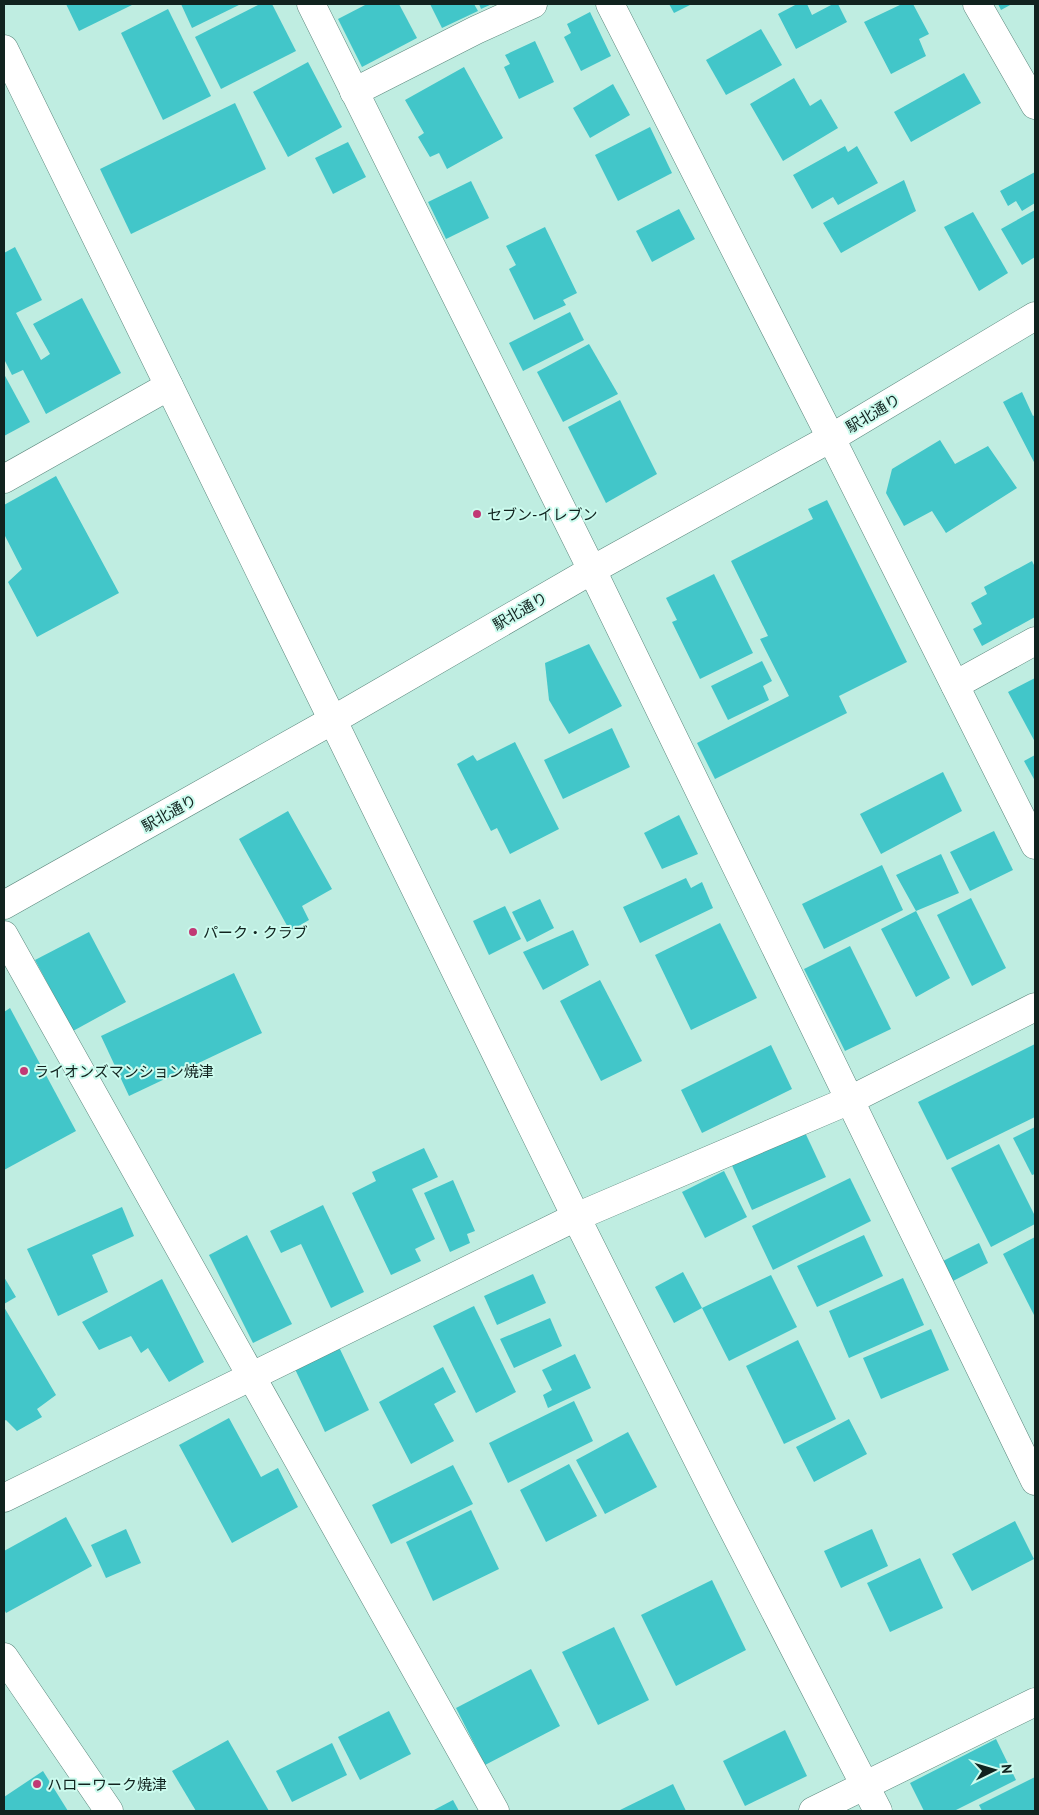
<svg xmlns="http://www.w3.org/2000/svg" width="1039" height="1815" font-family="'PT Sans','Noto Sans JP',sans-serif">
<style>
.building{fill:#42c6c9}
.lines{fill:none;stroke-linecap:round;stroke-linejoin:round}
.minor-casing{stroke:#5c887e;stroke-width:29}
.minor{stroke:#fff;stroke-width:28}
.poi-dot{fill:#c13975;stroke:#ccfbee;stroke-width:2}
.labels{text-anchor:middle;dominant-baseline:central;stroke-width:4;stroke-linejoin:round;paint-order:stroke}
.street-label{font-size:15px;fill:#11231f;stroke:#ccfbee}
.poi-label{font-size:15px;fill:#11231f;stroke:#ccfbee;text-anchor:start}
</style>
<rect width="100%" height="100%" fill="#bfede1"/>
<g class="building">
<path d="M66 4H134L79 31Z"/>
<path d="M181 4H241L192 28Z"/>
<path d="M260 4H272L296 51 221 89 195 37Z"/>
<path d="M367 4H399L417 38 362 67 338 19Z"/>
<path d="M430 4H474L478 11 442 28Z"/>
<path d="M479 4H492L481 9Z"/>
<path d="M669 4H692L674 13Z"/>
<path d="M797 4H807L812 15 833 4H838L847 22 796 49 778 14Z"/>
<path d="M902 4H913L929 34 919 39 926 56 891 74 864 22Z"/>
<path d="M998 4H1012L1001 10Z"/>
<path d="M168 9 211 96 163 120 121 33Z"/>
<path d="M590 12 611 56 581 71 564 37 571 33 567 24Z"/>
<path d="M761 29 782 65 726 95 706 60Z"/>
<path d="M535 41 554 82 519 99 504 67 510 64 505 55Z"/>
<path d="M308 62 342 127 288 157 253 92Z"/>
<path d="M464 67 503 138 447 169 439 153 430 157 418 137 424 133 405 100Z"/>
<path d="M964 73 981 103 911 142 894 112Z"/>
<path d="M794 78 810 106 821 99 838 128 783 161 750 104Z"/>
<path d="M613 84 630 115 590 138 573 108Z"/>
<path d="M235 103 266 169 131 234 100 169Z"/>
<path d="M650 127 672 173 618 201 595 155Z"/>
<path d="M348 142 366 177 333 194 315 158Z"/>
<path d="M845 146 848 152 857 146 878 183 838 205 833 197 812 209 793 175Z"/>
<path d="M1035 172V203L1022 211 1016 201 1008 206 1000 191Z"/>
<path d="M904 180 916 211 841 253 823 223Z"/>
<path d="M471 181 489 218 446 239 428 202Z"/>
<path d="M679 209 695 239 652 262 636 231Z"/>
<path d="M1035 210V257L1022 265 1001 229Z"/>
<path d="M973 212 1008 273 979 291 944 227Z"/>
<path d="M545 227 577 293 563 300 566 305 534 320 509 269 516 265 506 246Z"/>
<path d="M15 247 42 300 16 313 41 360 50 354 33 324 82 298 121 373 46 414 23 370 12 375 4 359V253Z"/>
<path d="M570 312 584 340 523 371 509 343Z"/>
<path d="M589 344 618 394 563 422 537 372Z"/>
<path d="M4 374 30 422 4 436Z"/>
<path d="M1022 392 1033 416 1035 415V464L1003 402Z"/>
<path d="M620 400 657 474 606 503 568 427Z"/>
<path d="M940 440 955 464 988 446 1017 488 946 533 932 511 904 526 886 493 892 469Z"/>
<path d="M56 476 119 593 37 637 8 582 22 569 4 534V505Z"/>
<path d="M827 500 907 662 839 696 847 713 715 779 697 743 789 696 760 639 768 636 731 561 813 519 808 509Z"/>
<path d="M1032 561 1035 567V617L982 646 973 629 982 624 971 603 987 594 984 587Z"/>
<path d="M714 574 753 653 700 679 672 622 677 620 666 598Z"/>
<path d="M589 644 622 706 569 734 549 700 545 663Z"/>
<path d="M762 661 772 681 763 686 769 700 728 720 711 686Z"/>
<path d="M1035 678V742L1008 692Z"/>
<path d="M612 728 630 767 563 799 544 760Z"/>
<path d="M515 742 559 829 510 854 497 828 491 831 457 764 473 755 477 761Z"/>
<path d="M1035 755V781L1024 761Z"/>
<path d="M943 772 962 811 881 854 860 814Z"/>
<path d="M288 811 332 889 302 906 309 920 290 931 239 839Z"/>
<path d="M679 815 698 854 662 869 644 833Z"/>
<path d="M994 831 1013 870 970 891 950 852Z"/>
<path d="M941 854 959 893 916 911 950 978 916 997 881 929 916 911 896 875Z"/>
<path d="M882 865 903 910 824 949 802 904Z"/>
<path d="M686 878 691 888 702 882 713 908 640 943 623 907Z"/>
<path d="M971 898 1006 968 972 986 937 915Z"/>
<path d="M540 899 554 928 527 942 512 912Z"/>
<path d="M505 906 521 939 489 955 473 921Z"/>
<path d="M720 923 757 998 691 1030 655 955Z"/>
<path d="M573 930 589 965 543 990 523 952Z"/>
<path d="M89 932 126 1002 73 1031 35 960Z"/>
<path d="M850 946 891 1029 845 1051 804 969Z"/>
<path d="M234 973 262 1033 129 1096 101 1036Z"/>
<path d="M600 980 642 1061 601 1081 560 1001Z"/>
<path d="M10 1008 76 1131 4 1170V1012Z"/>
<path d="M1035 1044V1117L947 1160 918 1102Z"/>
<path d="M771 1045 792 1089 702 1133 681 1090Z"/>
<path d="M802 1126 826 1177 752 1210 729 1159Z"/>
<path d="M1035 1127V1174L1032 1175 1013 1138Z"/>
<path d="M999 1144 1035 1216V1224L991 1247 951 1168Z"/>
<path d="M424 1148 438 1177 412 1189 435 1239 415 1249 421 1261 391 1275 352 1193 376 1181 372 1172Z"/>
<path d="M724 1171 747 1217 705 1238 682 1192Z"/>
<path d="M850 1178 871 1221 773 1270 752 1226Z"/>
<path d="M453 1180 475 1231 467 1234 470 1243 450 1252 424 1193Z"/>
<path d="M323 1205 364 1292 331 1308 301 1244 281 1253 270 1231Z"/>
<path d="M122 1207 134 1236 92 1255 108 1292 58 1316 27 1249Z"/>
<path d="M247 1235 292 1324 253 1343 209 1255Z"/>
<path d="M864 1235 883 1276 817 1307 797 1266Z"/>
<path d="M1035 1237V1317L1003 1254Z"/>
<path d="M979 1243 988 1263 953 1281 943 1261Z"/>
<path d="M683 1272 702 1308 771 1275 797 1327 729 1361 702 1308 674 1323 655 1287Z"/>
<path d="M533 1274 546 1303 497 1325 484 1296Z"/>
<path d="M4 1277 16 1297 4 1304Z"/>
<path d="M903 1278 924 1325 849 1358 829 1311Z"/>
<path d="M162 1279 204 1362 169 1382 148 1348 141 1353 131 1336 99 1350 82 1322Z"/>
<path d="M474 1306 516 1392 476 1413 433 1326Z"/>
<path d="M4 1307 56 1395 37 1409 42 1417 17 1431 6 1420 4 1421Z"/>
<path d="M550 1318 562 1346 514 1368 500 1339Z"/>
<path d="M931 1329 949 1370 881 1399 863 1358Z"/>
<path d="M798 1340 836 1419 784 1444 746 1366Z"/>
<path d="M338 1345 369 1410 325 1432 294 1367Z"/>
<path d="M575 1354 591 1388 548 1408 543 1395 552 1390 542 1370Z"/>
<path d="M443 1367 456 1392 434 1404 454 1441 411 1464 379 1402Z"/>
<path d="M574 1401 593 1441 508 1483 489 1443Z"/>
<path d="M229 1418 261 1477 278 1468 298 1507 232 1543 179 1445Z"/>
<path d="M849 1419 867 1454 814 1482 796 1447Z"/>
<path d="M628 1432 657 1487 605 1514 576 1460Z"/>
<path d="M569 1464 597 1516 546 1542 520 1490Z"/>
<path d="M453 1465 473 1504 391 1544 372 1505Z"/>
<path d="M471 1510 499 1569 433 1601 406 1542Z"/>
<path d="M66 1517 92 1566 6 1613 4 1609V1551Z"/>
<path d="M1015 1521 1034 1559 972 1591 952 1554Z"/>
<path d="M126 1529 141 1563 106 1578 91 1545Z"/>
<path d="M872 1529 888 1566 841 1588 824 1551Z"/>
<path d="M920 1558 943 1608 890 1632 867 1583Z"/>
<path d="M712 1580 746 1650 676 1686 641 1615Z"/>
<path d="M614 1627 649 1700 598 1725 562 1652Z"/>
<path d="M531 1669 560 1726 485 1765 456 1708Z"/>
<path d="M389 1711 411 1754 360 1780 338 1737Z"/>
<path d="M785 1730 807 1776 745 1806 723 1761Z"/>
<path d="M996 1739 1016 1780 954 1811H924L910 1783Z"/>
<path d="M228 1740 269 1811H196L172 1771Z"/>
<path d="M332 1743 347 1775 292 1802 276 1771Z"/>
<path d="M43 1771 68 1811H4V1797Z"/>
<path d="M1035 1777V1811H982L979 1805Z"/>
<path d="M673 1784 686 1811H618Z"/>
<path d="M453 1800 459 1811H432Z"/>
</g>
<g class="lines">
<defs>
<g id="minor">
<path d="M311 4 592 570 1035 1481"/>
<path d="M610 4 831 438 1035 845"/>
<path d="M977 4 1035 105"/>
<path d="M4 49 576 1217 723 1510 878 1811"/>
<path d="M354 92 476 30 533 4"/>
<path d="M4 479 169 386"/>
<path d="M955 685 1035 641"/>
<path d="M4 905 333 720 592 570 831 438 1035 316"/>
<path d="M4 935 495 1811"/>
<path d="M4 1498 576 1217 850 1100 1035 1007"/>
<path d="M4 1657 109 1811"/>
<path d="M813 1811 1035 1702"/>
</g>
</defs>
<use href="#minor" class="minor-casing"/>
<use href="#minor" class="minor"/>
</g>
<g class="poi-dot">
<circle cx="477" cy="514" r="5"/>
<circle cx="193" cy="932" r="5"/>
<circle cx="24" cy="1071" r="5"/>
<circle cx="37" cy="1784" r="5"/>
</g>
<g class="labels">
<g class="street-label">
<text transform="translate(873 413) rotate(-31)">駅北通り</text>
<text transform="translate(520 611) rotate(-30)">駅北通り</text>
<text transform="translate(169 813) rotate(-29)">駅北通り</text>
</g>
<g class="poi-label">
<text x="487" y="514">セブン-イレブン</text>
<text x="203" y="932">パーク・クラブ</text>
<text x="34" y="1071">ライオンズマンション焼津</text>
<text x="47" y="1784">ハローワーク焼津</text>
</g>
</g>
<rect width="1039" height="1815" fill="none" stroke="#11231f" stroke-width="10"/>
<g transform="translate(994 1770) rotate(85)" stroke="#ccfbee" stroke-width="4" paint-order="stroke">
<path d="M0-4L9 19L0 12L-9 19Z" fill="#11231f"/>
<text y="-8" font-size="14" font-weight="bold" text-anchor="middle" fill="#11231f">N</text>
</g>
</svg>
